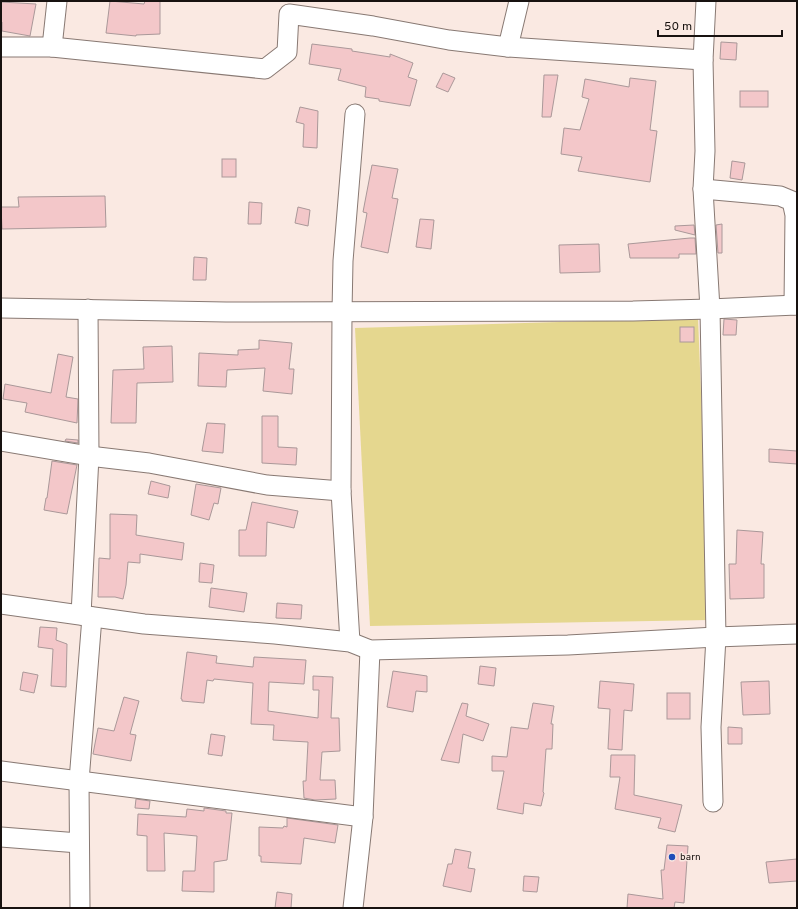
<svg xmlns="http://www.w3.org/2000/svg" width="798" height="909" font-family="Overpass,sans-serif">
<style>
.green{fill:#e5d78f}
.building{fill:#f3c7c9;stroke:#aa9899}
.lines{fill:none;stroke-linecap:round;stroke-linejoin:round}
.minor-casing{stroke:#887973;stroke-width:21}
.minor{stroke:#fff;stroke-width:19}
.poi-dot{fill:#1f4cb9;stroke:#fae9e2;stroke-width:1.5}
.labels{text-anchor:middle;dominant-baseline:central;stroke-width:3;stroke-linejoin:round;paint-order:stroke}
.poi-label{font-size:10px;fill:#181210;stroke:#fae9e2;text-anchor:start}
</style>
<rect width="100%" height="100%" fill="#fae9e2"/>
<path class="green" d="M698 318 710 620 370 626 355 328Z"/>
<g class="building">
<path d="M110 1 144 4 145 1H160V34L136 35V36L106 33Z"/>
<path d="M1 2 36 4 30 36 2 31V22H1Z"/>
<path d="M721 42 737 43 736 60 720 59Z"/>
<path d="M312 44 352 49V51L390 57V54L413 63 408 77 417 80 410 106 379 101V99L365 97 366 87 338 80 341 69 309 64Z"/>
<path d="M443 73 455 78 448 92 436 87Z"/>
<path d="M544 75H558L551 117H542Z"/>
<path d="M630 78 656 81 650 130 657 131 650 182 578 171 582 157 561 154 564 128 580 130 589 99 582 97 585 79 629 87Z"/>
<rect x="740" y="91" width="28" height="16"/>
<path d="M300 107 318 111 317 148 303 147 304 124 296 122Z"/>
<rect x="222" y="159" width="14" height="18"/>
<path d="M732 161 745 163 742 180 730 178Z"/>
<path d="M372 165 398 169 392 198 398 199 388 253 361 247 367 213 363 212Z"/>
<path d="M105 196 106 227 2 229 1 207H19L18 197Z"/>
<path d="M249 202 262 203 261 224H248Z"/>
<path d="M298 207 310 210 308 226 295 223Z"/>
<path d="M420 219 434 220 431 249 416 247Z"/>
<path d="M722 224V253H718L716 225Z"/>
<path d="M694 225 695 235 675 230V226Z"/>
<path d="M690 238H695L696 254H679V258H630L628 244Z"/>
<path d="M599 244 600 272 560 273 559 245Z"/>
<path d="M194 257 207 258 206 280H193Z"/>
<path d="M724 319 737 320 736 335H723Z"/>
<rect x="680" y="327" width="14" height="15"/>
<path d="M259 340 292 343 289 369H294L292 394 263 391 265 368 227 370 226 387 198 386 199 353 238 355V350L259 349Z"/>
<path d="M172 346 173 382 137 383 136 423H111L113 370 144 369 143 347Z"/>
<path d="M58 354 73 357 66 397 78 399 77 423 25 412 27 403 3 399 5 384 51 393Z"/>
<path d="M262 416H278V447L297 448 296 465 262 463Z"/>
<path d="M207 423 225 424 223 453 202 451Z"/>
<path d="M66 439 78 440V443L65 441Z"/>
<path d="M769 449 797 451V464L769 462Z"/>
<path d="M52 461 77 465 67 514 44 510 46 498H47Z"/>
<path d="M151 481 170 486 168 498 148 494Z"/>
<path d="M196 484 221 488 218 504 214 503 209 520 191 515Z"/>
<path d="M252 502 298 511 294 528 267 522 266 556H239V530H246Z"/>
<path d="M110 514 137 515 136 535 184 543 182 560 140 554V563L128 562 126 585 123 599 115 597H98L99 558 110 559Z"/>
<path d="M737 530 763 532 761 564H764V598L730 599 729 564H736Z"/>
<path d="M200 563 214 565 212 583 199 582Z"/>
<path d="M211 588 247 593 244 612 209 607Z"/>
<path d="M277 603 302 605 301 619 276 618Z"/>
<path d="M40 627 57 628 56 640 67 644 66 687 51 686 53 649 38 647Z"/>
<path d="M187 652 217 656 216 663 253 667 254 657 306 660 304 684 269 682 268 711 318 718 319 690H313V676L333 677 331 718H339L340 751 322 752 320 780H335L336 799 315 800 304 798 303 781H306L308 742 273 740 274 725 251 724 253 683 214 679 213 681 207 680 204 703 182 701V699H181Z"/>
<path d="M480 666 496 668 494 686 478 684Z"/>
<path d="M393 671 427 676V692L416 691 413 712 387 707Z"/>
<path d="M23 672 38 675 34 693 20 690Z"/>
<path d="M600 681 634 684 632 711 624 710 622 750 608 749 610 709 598 708Z"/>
<path d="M769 681 770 714 743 715 741 682Z"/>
<rect x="667" y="693" width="23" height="26"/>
<path d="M124 697 139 701 130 734 136 735 131 761 93 754 98 728 114 731Z"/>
<path d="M462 703 468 704 466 716 489 724 483 741 463 734 459 763 441 760Z"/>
<path d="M533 703 554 706 551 724H553L552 749H546L543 792 544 793 541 806 524 803 523 814 497 809 504 771H492V756L507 757 511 727 528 729Z"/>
<path d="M728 727 742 728V744H728Z"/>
<path d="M211 734 225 736 222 756 208 754Z"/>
<path d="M611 755H635L634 795 682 805 675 832 658 828 661 818 615 809 620 777H610Z"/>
<path d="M136 799 150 801 149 809 135 808Z"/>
<path d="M204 808 226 811V813H232L227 860 214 862V892L182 891 183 871H195L197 836 164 833 165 871H147V836L137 835 138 814 186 817 187 809 204 811Z"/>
<path d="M287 818 338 825 335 843 304 838 301 864 261 862V856H259V827L283 828 284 826 287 827Z"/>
<path d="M667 845 688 846 684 903 675 902 674 908H627L628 894 663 899 661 870H664Z"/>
<path d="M455 849 471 852 468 868 475 869 471 892 443 886 448 864H452Z"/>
<path d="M797 859V881L769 883 766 862Z"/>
<path d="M524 876 539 877 537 892 523 891Z"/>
<path d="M277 892 292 894 291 908H275Z"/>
</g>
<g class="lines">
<defs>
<g id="minor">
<path d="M706 1 703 60 705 151 703 189 710 309 716 637 711 727 713 802"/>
<path d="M1 47H52L265 69 287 52 289 14 373 26 449 40 508 47 703 60"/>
<path d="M52 47 57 1"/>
<path d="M508 47 519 1"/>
<path d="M703 189 780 196 792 201 795 215 794 305"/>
<path d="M1 308 226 312 633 311 710 309 797 305"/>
<path d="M1 441 89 456 149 463 267 485 341 491"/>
<path d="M1 604 144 624 275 634 350 642 370 650 568 645 716 637 797 634"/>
<path d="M81 615 89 456 88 309"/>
<path d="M350 642 341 491 342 312 343 261 355 114"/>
<path d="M1 771 363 817"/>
<path d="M1 837 79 843"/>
<path d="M80 908 79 781 92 617"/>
<path d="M353 908 363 817 370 650"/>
</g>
</defs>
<use href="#minor" class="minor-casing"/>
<use href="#minor" class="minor"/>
</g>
<circle class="poi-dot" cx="672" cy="857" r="4"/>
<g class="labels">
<g class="poi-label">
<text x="680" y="857">barn</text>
</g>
</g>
<rect width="798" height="909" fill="none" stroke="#181210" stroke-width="4"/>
<path d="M658 30v6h124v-6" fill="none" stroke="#181210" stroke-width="2"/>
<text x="664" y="30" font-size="12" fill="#181210" stroke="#fae9e2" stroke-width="3" paint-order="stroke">50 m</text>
</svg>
